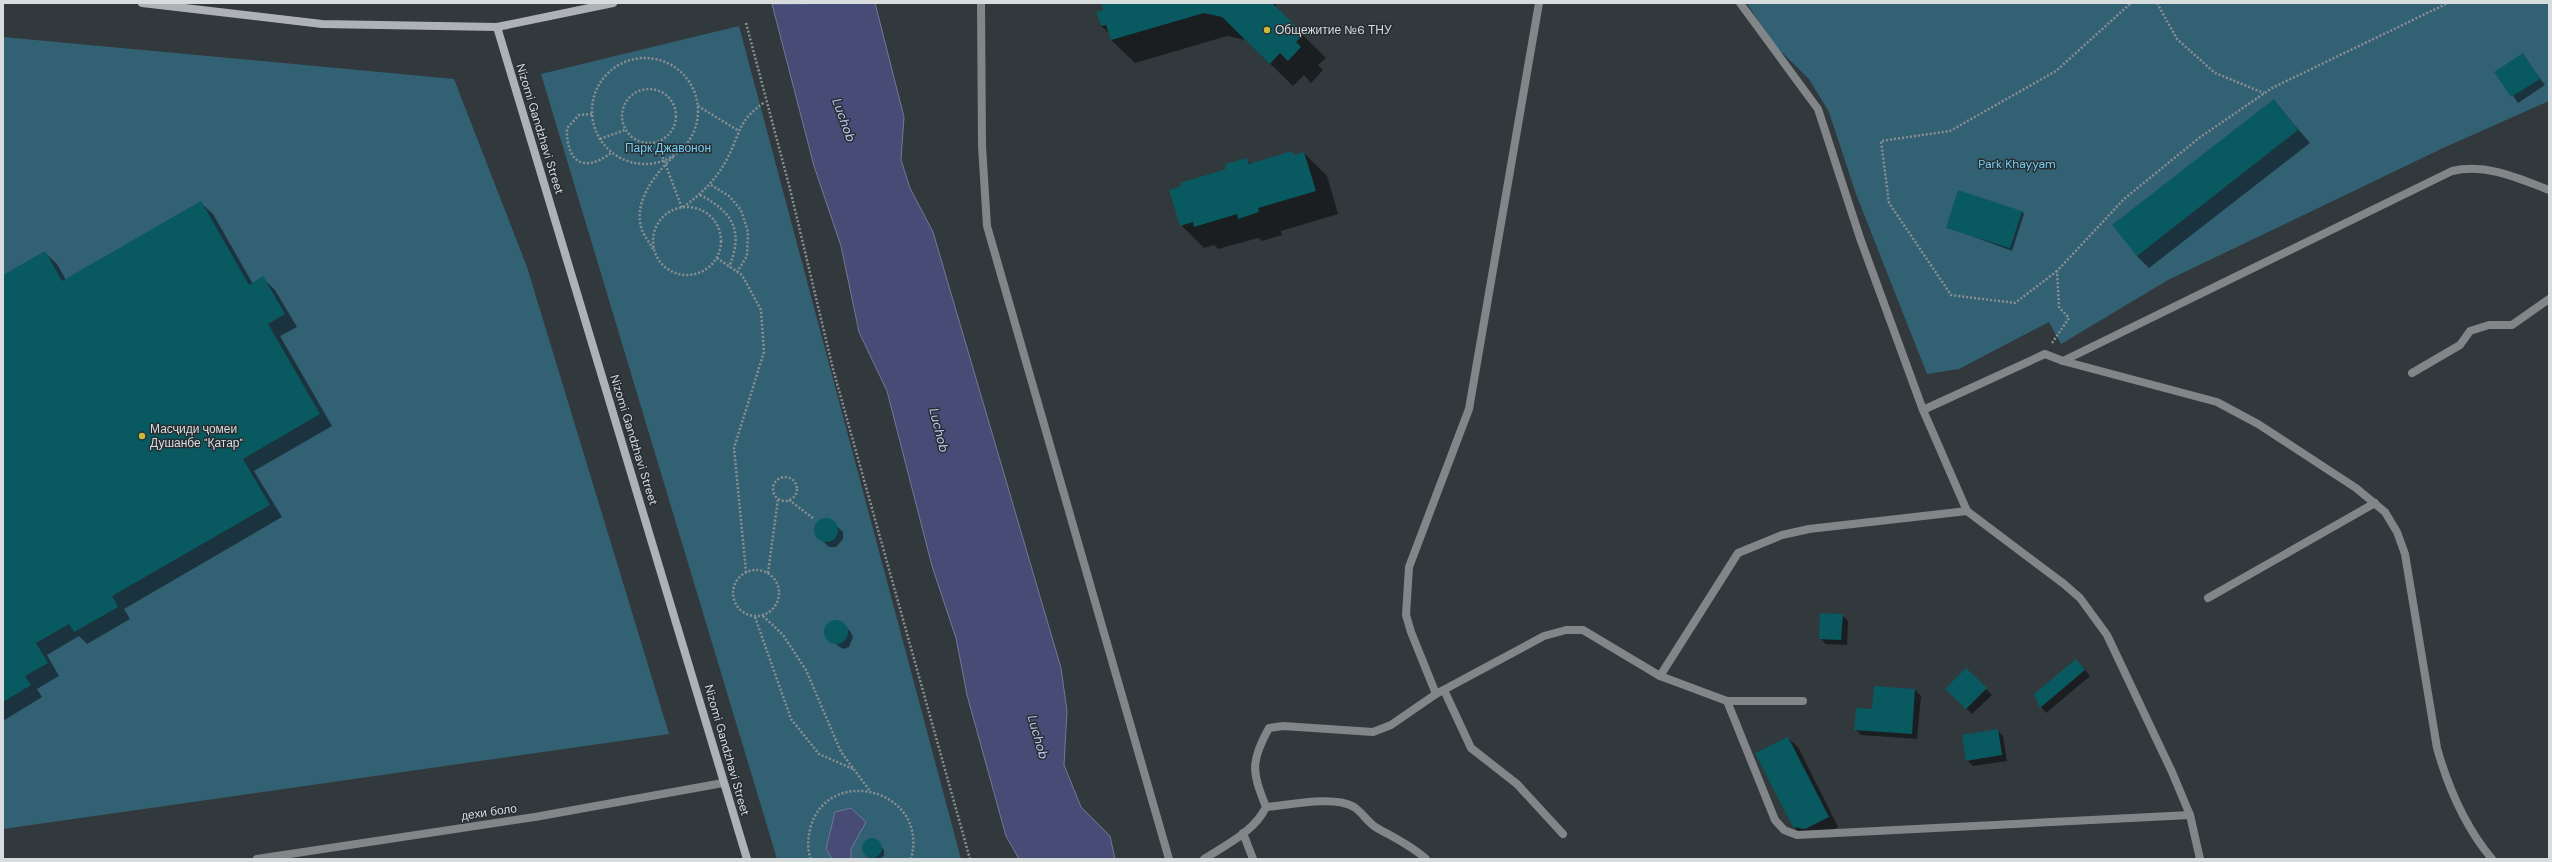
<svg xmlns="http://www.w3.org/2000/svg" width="2552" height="862" font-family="'DM Sans',sans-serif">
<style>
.green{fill:#336174}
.water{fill:#474c77;stroke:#727796}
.shadow{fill:#0007}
.building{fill:#085a60}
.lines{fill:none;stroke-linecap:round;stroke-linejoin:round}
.path{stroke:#898f91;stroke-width:2.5;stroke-dasharray:2 2;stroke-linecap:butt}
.lane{stroke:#838688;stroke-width:8}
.street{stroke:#838688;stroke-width:8}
.secondary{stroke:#aeb2b6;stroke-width:8}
.poi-dot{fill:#c8bb3b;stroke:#272e32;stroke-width:1.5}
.labels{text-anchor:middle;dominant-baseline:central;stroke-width:3;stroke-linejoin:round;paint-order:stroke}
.poi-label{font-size:12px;fill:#d7dcde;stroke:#272e32;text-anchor:start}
.street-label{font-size:12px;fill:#d7dcde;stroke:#272e32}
.park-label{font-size:12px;fill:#75cdf3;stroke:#272e32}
.water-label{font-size:13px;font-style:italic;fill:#c1c8f3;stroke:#272e32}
</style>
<rect width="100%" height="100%" fill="#31393c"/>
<g class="green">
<path d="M1747 3H2549V101L2441 149 2168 280 2061 344 2049 322 1959 369 1927 374 1856 194 1829 112 1809 79 1772 43Z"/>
<path d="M739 26 961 859H777L541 74Z"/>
<path d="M3 37 454 79 527 267 669 734 3 829Z"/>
</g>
<g class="water">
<path d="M875 3 904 117 901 160 910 188 933 232 1061 668 1067 711 1064 765 1081 807 1110 836 1115 859H1019L1006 836 967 695 956 638 932 566 887 391 859 332 841 246 814 166 772 4Z"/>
<path d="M851 808 866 822 851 849V859H832L826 849 835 812Z"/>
</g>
<g class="shadow">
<path d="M1102 3H1276V9L1326 58 1318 65 1323 70 1311 83 1304 75 1293 86 1246 40 1227 36 1135 63 1111 40 1110 34 1101 26 1104 10Z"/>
<path d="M2523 55 2545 85 2518 103 2496 72Z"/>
<path d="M2274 101 2310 143 2149 268 2137 256Z"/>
<path d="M1292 153 1295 156 1304 153 1327 176 1338 214 1281 231 1282 235 1262 241 1258 238 1218 249 1214 245 1204 248 1181 225 1227 169 1246 159 1252 165Z"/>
<path d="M200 202 213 214 253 284 263 278 275 290 297 327 280 336 332 426 254 471 282 517 124 609 130 619 87 644 79 636 47 655 59 676 37 689 42 697 3 721V276L44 252 57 264 66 280Z"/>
<path d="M2022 211 2024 214 2012 251 1947 227Z"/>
<path d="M821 521H831L843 532V539L836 547H829L817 536 816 526Z"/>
<path d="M1842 615 1848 621 1847 645 1826 644 1820 638Z"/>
<path d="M834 621 844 625 850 631 853 637 849 647 843 649 827 638 825 631 828 624Z"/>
<path d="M2082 666 2090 676 2046 713 2041 707Z"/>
<path d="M1966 669 1992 695 1972 714 1947 689Z"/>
<path d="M1915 690 1921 696 1917 739 1861 735 1855 729 1873 710Z"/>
<path d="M1997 730 2003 736 2007 761 1973 766 1967 760Z"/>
<path d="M1788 738 1798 747 1838 827 1815 838 1803 836 1794 827Z"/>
<path d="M869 840H875L884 850V856L879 859H870L863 852 865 842Z"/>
</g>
<g class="building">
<path d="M1101 3H1272L1304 34 1296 42 1301 47 1288 61 1280 53 1270 64 1222 17 1204 13 1111 40 1106 25 1101 26 1096 12 1103 10Z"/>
<path d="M2523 53 2540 79 2511 97 2494 72Z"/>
<path d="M2274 99 2298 130 2137 256 2112 225Z"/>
<path d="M1292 151 1294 155 1304 152 1316 191 1258 208 1259 212 1238 219 1237 214 1194 227 1193 222 1180 226 1169 190 1181 186 1180 183 1226 169 1225 164 1247 158 1249 164Z"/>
<path d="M1958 190 2022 211 2010 248 1946 228Z"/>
<path d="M201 201 249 285 263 276 285 314 268 324 320 414 243 459 270 505 112 596 118 607 74 632 69 624 36 643 48 663 25 676 31 685 3 702V275L45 251 62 281Z"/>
<circle cx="826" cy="530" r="12"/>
<path d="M1820 613 1843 614 1841 640 1819 639Z"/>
<circle cx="836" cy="632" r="12"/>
<path d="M2076 659 2085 670 2040 708 2034 694Z"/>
<path d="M1966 668 1987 688 1966 709 1945 689Z"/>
<path d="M1874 686 1915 689 1912 734 1854 730 1856 708 1872 709Z"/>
<path d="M1998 729 2002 755 1966 761 1962 735Z"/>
<path d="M1788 737 1829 817 1805 829 1793 827 1755 753Z"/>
<circle cx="872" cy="848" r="10"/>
</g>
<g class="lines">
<g class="path">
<path d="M2157 3 2177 39 2215 73 2264 93"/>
<path d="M746 23 790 189 833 369 970 859"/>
<circle cx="645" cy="111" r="53"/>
<circle cx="649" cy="116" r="27"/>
<path d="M698 106 739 131"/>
<path d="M592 114 579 115 567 128C566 161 583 174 611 153"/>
<path d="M600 139 625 130"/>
<path d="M657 142 682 208C701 194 716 180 727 159 741 132 738 120 765 102"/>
<path d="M711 185 729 196 741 210 748 232 747 256 737 272"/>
<path d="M700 195C733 212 744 231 729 267"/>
<circle cx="687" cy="241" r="34"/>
<path d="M653 249C650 243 644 236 642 230 632 202 656 173 674 156"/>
<path d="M717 258 742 275 761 310 764 352 734 448 746 572"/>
<path d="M2057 271 2015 303 1951 295 1889 203 1881 141 1950 131 2056 71 2131 3"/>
<path d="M2052 343 2069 318 2059 307 2057 271 2124 199 2199 138 2272 88 2448 3"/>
<circle cx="785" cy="489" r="12"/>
<path d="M789 500 813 518"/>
<circle cx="756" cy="593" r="23"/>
<path d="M768 573 778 499"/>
<path d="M763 616 783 635 806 670 841 752 870 791"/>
<path d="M755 617 791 719 819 754 853 769"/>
<path d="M811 859C807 850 808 839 810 829 827 763 930 789 911 859"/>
</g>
<g class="lane">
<path d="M981 3 982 146 987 226 1169 859"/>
<path d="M1660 676 1738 553 1782 535 1809 529 1967 511"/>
<path d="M1444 690 1471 748 1517 784 1563 834"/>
<path d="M1436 694 1544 636 1566 630H1583L1660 676 1727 701H1803"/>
<path d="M1727 701 1775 820 1784 830 1797 835 2190 815"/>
<path d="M1266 807C1289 805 1335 795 1354 807 1363 813 1368 823 1377 828 1393 837 1412 846 1426 859"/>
</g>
<g class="street">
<path d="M1740 3 1818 109 1860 238 1923 410 1967 511 2064 584 2080 598 2107 635 2172 772 2190 815 2200 859"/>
<path d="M2063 361 2452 171C2486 163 2518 178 2549 190"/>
<path d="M2412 373 2460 345 2470 331 2489 325H2512L2549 299"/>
<path d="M1923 410 2045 354 2063 361 2217 402 2258 424 2356 488 2385 512 2397 532 2405 554 2437 748C2448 787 2466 828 2492 859"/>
<path d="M2208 598 2375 503"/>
<path d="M1243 833 1253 859"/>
<path d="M257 859 535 817 723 783"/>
<path d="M1204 859C1226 845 1255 831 1266 807 1252 772 1250 762 1269 728L1283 726 1373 732 1391 725 1436 694 1411 632 1406 615 1409 567 1469 409 1539 3"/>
</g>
<g class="secondary">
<path d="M142 3 322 24 497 27 613 3"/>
<path d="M497 27 747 859"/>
</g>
</g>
<g class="poi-dot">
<circle cx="1267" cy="30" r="4"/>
<circle cx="142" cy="436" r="4"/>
</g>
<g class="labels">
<g class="poi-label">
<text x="1275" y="30">Общежитие №6 ТНУ</text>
<text x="150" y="429">Масҷиди ҷомеи<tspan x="150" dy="14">Душанбе "Қатар"</tspan></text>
</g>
<g class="street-label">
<text transform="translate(540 129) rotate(73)">Nizomi Gandzhavi Street</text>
<text transform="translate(634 440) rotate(73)">Nizomi Gandzhavi Street</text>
<text transform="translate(727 750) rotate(74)">Nizomi Gandzhavi Street</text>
<text transform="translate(489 812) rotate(-8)">дехи боло</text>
</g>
<g class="park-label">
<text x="668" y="148">Парк Джавонон</text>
<text x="2017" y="164">Park Khayyam</text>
</g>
<g class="water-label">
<text transform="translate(844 120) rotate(70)">Luchob</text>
<text transform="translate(939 430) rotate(76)">Luchob</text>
<text transform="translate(1038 737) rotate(74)">Luchob</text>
</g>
</g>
<rect width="2552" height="862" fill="none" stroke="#d7dcde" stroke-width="8"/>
</svg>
